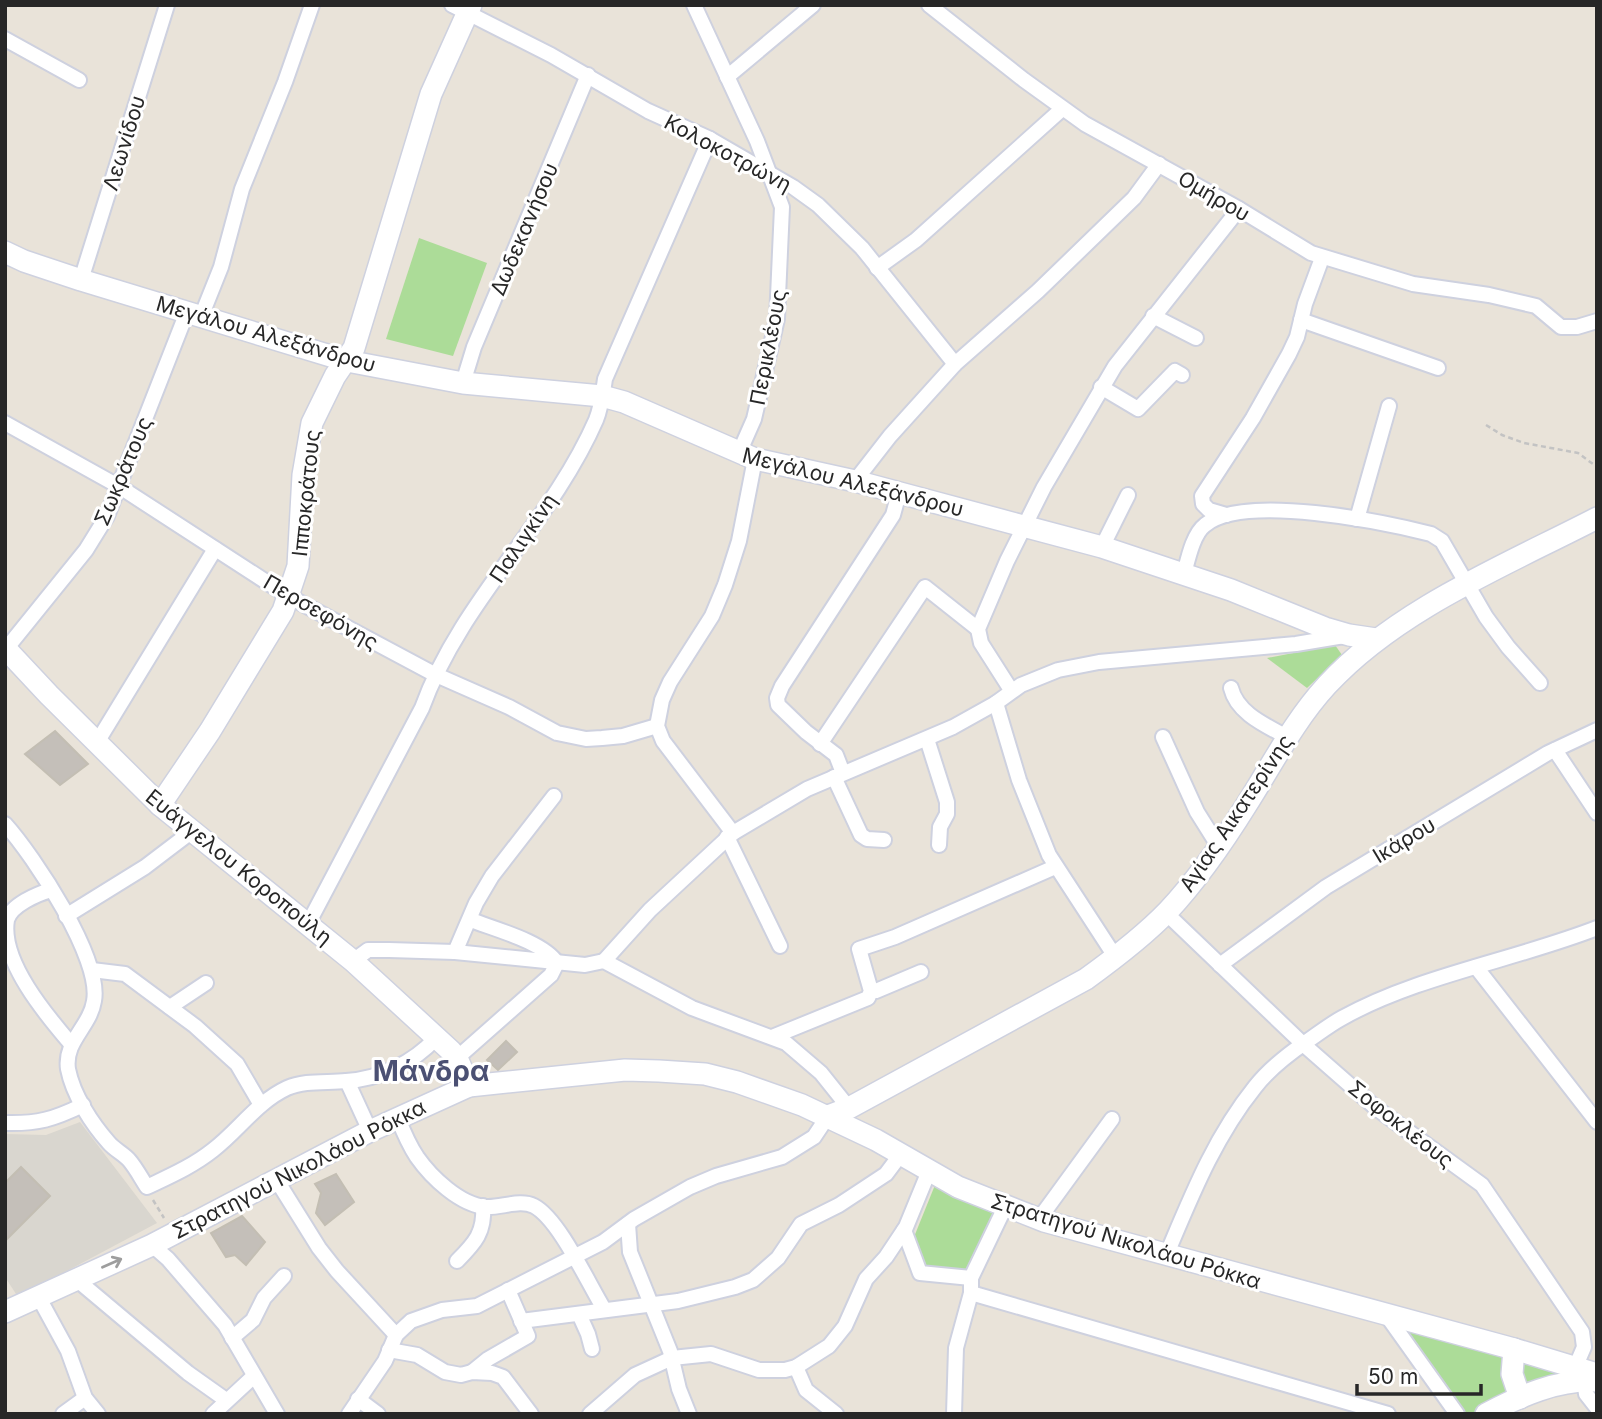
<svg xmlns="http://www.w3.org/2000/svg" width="1602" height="1419" font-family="Inter,sans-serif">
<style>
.green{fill:#acdc98}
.plaza{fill:#d9d6cf}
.building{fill:#c4bfb9;stroke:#c3beb3;stroke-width:2}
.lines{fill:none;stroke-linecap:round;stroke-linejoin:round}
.street-casing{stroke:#ced1df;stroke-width:18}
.secondary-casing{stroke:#ced1df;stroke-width:24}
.path{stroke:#c3c3c3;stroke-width:2.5;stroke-dasharray:5 3.5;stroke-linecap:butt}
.street{stroke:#fff;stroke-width:14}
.secondary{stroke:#fff;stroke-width:21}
.oneway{stroke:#9e9e9e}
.labels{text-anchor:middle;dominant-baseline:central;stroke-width:6;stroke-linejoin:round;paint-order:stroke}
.street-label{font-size:21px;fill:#272727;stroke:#fff}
.district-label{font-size:28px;font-weight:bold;fill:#4b5073;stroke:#fff}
</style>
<rect width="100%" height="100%" fill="#e9e3d9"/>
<g class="green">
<path d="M419 238 487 263 453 356 386 339Z"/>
<path d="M1335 645 1342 655 1307 688 1267 658Z"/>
<path d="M935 1185 994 1214 968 1271 926 1266 914 1237Z"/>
<path d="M1401 1325 1504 1352 1512 1397 1477 1414H1464Z"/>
<path d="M1524 1357 1565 1373 1526 1382 1521 1371Z"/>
</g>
<path class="plaza" d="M80 1122 157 1223 18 1297 5 1277V1134L46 1135Z"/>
<g class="building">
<path d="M55 731 88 764 60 785 25 754Z"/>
<path d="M506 1041 517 1052 498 1070 487 1060Z"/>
<path d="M21 1167 50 1196 5 1241V1183Z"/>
<path d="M336 1174 354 1202 325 1225 316 1213 321 1193 315 1184Z"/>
<path d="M242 1216 265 1242 246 1265 235 1255 226 1257 211 1233Z"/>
</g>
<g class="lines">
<defs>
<g id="street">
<path d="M452 5 551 55 648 111 710 139 793 187 818 205 862 248 955 364"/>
<path d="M694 5 757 141 782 207 777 319 754 419 739 453"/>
<path d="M929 5 1024 80 1085 124 1239 209 1311 253 1413 284 1489 295 1536 306 1561 327H1577L1597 321"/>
<path d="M5 39 79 80"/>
<path d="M727 77 813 5"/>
<path d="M877 268 916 240 1062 109"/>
<path d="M81 280 167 5"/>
<path d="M1153 316 1196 338"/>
<path d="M201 317 221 267 242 189 285 82 312 5"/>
<path d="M1301 320 1438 368"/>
<path d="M463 383 474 347 588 75"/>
<path d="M1101 387 1138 409 1175 371 1182 375"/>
<path d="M5 423 120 487 288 596 434 674 509 707 557 733 586 739 602 738 623 736 657 726"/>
<path d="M855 481 890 436 955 364 1038 291 1134 198 1159 164"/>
<path d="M1226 515 1209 510 1203 504 1202 496 1253 418 1289 354 1297 337 1305 304 1322 258"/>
<path d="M1357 519 1389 406"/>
<path d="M1102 547 1128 495"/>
<path d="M1184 574C1188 559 1193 534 1205 525 1244 493 1384 522 1431 534L1442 541 1486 617 1508 647 1540 683"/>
<path d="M6 649 86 550 107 516 187 312"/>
<path d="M1231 688C1237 713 1265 725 1287 737"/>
<path d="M1011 690 981 643 978 629 1007 561 1044 487 1115 366 1239 209"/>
<path d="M996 703 1019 780 1049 855 1116 958"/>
<path d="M1163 737 1197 812 1219 847"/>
<path d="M927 739 947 802V814L940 827 939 845"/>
<path d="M96 744 215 549"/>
<path d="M820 744 925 587 978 629"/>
<path d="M1555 750 1597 813"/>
<path d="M843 773 836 755 806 732 778 705 777 698 782 686 893 515 899 493"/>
<path d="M834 777 861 835 867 839 884 840"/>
<path d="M5 824C34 856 102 959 94 1001 90 1027 64 1041 68 1069 73 1095 92 1124 109 1143 115 1150 124 1154 129 1160 136 1168 141 1178 147 1187 170 1176 193 1166 213 1150 239 1130 257 1102 287 1088 305 1080 327 1083 346 1081 380 1079 413 1063 436 1038"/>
<path d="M733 833 663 741 657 726 662 700 670 682 712 616 725 585 739 541 755 459"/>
<path d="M727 837 780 946"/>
<path d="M51 890C37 894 11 905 7 920 0 961 47 1016 71 1044"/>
<path d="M1166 913 1303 1044 1376 1108 1482 1185 1582 1332 1584 1347 1575 1368"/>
<path d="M66 916 145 867 191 832"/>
<path d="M308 924 422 708C460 602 551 523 596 420 601 408 603 392 605 379L710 139"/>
<path d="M455 952 476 903 492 876 554 796"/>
<path d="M353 961 368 950H389L455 952 585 965 604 961 692 1008 786 1043 821 1073 849 1108"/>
<path d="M604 961 650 910 733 833 807 789 953 727 996 703 1021 685 1058 670 1099 662 1296 644 1344 636"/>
<path d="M1220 965 1326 887 1548 753 1597 730"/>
<path d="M1476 967 1597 1122"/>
<path d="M92 970 125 974 195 1026 237 1064 261 1105"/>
<path d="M871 991H876L921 972"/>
<path d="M170 1007 206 983"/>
<path d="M772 1037 868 998 871 991 859 949 895 937 1055 867"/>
<path d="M457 1058 551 975 557 963C544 942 494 929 471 920"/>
<path d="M347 1081 370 1131"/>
<path d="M398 1118C403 1131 409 1145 417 1157 431 1177 460 1205 486 1207 501 1208 520 1199 534 1206 559 1219 588 1283 604 1309"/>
<path d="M5 1123C38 1124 54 1119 83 1105"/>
<path d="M276 1179 319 1248 337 1271 396 1335"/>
<path d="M1039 1219 1112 1119"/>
<path d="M628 1224 630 1252 670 1351 679 1389 689 1414"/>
<path d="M904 1230 920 1273 971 1278"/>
<path d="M152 1245 168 1259 225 1325 277 1414"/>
<path d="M1166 1256C1191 1197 1214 1138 1255 1087 1269 1069 1287 1055 1306 1042 1318 1034 1329 1025 1342 1018 1417 976 1515 960 1597 928"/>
<path d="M457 1261C475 1243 485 1232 483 1206"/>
<path d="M76 1279 188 1373 226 1400"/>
<path d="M971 1293 1388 1414"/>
<path d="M38 1296 68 1351 85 1398 98 1414"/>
<path d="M579 1314 588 1334 592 1349"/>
<path d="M1387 1316 1457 1414"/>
<path d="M521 1321 678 1301 735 1287 753 1280 778 1258 801 1224 839 1205 886 1174 901 1154"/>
<path d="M232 1338 253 1320 264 1298 284 1276"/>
<path d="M389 1350 417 1355 445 1372 461 1375 472 1372 492 1373 503 1377 531 1414"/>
<path d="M796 1367 806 1390 836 1414"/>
<path d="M472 1372 488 1359 528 1336 508 1290"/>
<path d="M1584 1380 1586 1394 1597 1408"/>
<path d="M358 1399 378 1414"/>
<path d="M63 1414 85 1398"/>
<path d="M213 1414 254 1376"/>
<path d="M349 1414 385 1361 396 1335 411 1321 442 1310 477 1306 603 1242 634 1219 690 1187 716 1176 782 1157 814 1137 828 1116"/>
<path d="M590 1414 635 1375 672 1358 711 1354 759 1370H785L796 1367 829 1346 845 1326 866 1279 886 1257 906 1227 929 1171"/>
<path d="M954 1414 956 1348 971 1293V1278L1005 1207"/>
</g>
<g id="secondary">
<path d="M5 252 24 261 81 280 347 361 463 383 602 396 624 402 755 459 855 481 1102 547 1231 590 1325 628 1349 635 1376 639"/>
<path d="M5 648 49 695 160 805 353 961 451 1051 457 1058 469 1086"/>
<path d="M160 805 210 731 283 611 298 566 303 475 312 423 335 376 354 348 431 94 471 5"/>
<path d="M828 1116 849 1108 1086 979C1115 958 1144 936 1168 911 1198 879 1224 841 1247 804 1273 763 1294 721 1327 685 1397 609 1506 565 1597 518"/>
<path d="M5 1312 152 1245 370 1131 469 1086 625 1070 659 1071 705 1074 737 1082 802 1105 876 1140 958 1187 1044 1221 1514 1349 1597 1374"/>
<path d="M1514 1349 1512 1374 1520 1398"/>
<path d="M1486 1414C1520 1396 1558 1379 1597 1381"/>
</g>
</defs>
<use href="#street" class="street-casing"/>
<use href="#secondary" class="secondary-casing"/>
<g class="path">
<path d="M1486 425 1502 435 1524 443 1578 453 1597 467"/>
<path d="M153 1200 164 1218"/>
</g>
<use href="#street" class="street"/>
<use href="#secondary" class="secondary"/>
</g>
<defs><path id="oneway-shaft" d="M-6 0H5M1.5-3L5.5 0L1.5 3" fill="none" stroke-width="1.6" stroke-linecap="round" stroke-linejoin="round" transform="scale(1.75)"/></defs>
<use class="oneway" href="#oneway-shaft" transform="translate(112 1263) rotate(-24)"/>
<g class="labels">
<g class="street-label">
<text transform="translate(124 143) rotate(-73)">Λεωνίδου</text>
<text transform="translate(728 153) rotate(28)">Κολοκοτρώνη</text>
<text transform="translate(1214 196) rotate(30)">Ομήρου</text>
<text transform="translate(524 229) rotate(-67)">Δωδεκανήσου</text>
<text transform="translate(266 334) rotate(16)">Μεγάλου Αλεξάνδρου</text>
<text transform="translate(768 347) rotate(-79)">Περικλέους</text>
<text transform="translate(123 471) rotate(-67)">Σωκράτους</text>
<text transform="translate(853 482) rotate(14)">Μεγάλου Αλεξάνδρου</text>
<text transform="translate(306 493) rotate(-84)">Ιπποκράτους</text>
<text transform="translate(523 538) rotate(-56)">Παλιγκίνη</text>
<text transform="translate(321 612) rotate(30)">Περσεφόνης</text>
<text transform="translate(1236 813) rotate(-56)">Αγίας Αικατερίνης</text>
<text transform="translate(1404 840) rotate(-31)">Ικάρου</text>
<text transform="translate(239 867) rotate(39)">Ευάγγελου Κοροπούλη</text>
<text transform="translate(1401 1124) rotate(38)">Σοφοκλέους</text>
<text transform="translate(299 1169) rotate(-27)">Στρατηγού Νικολάου Ρόκκα</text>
<text transform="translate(1126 1241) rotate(17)">Στρατηγού Νικολάου Ρόκκα</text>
</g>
<g class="district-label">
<text x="431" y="1071">Μάνδρα</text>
</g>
</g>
<rect width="1602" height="1419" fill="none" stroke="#272727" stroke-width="14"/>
<path d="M1357 1384v10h124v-10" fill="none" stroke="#272727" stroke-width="3.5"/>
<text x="1368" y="1384" font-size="21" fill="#272727" stroke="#ffffff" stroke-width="5" paint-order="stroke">50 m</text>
</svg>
